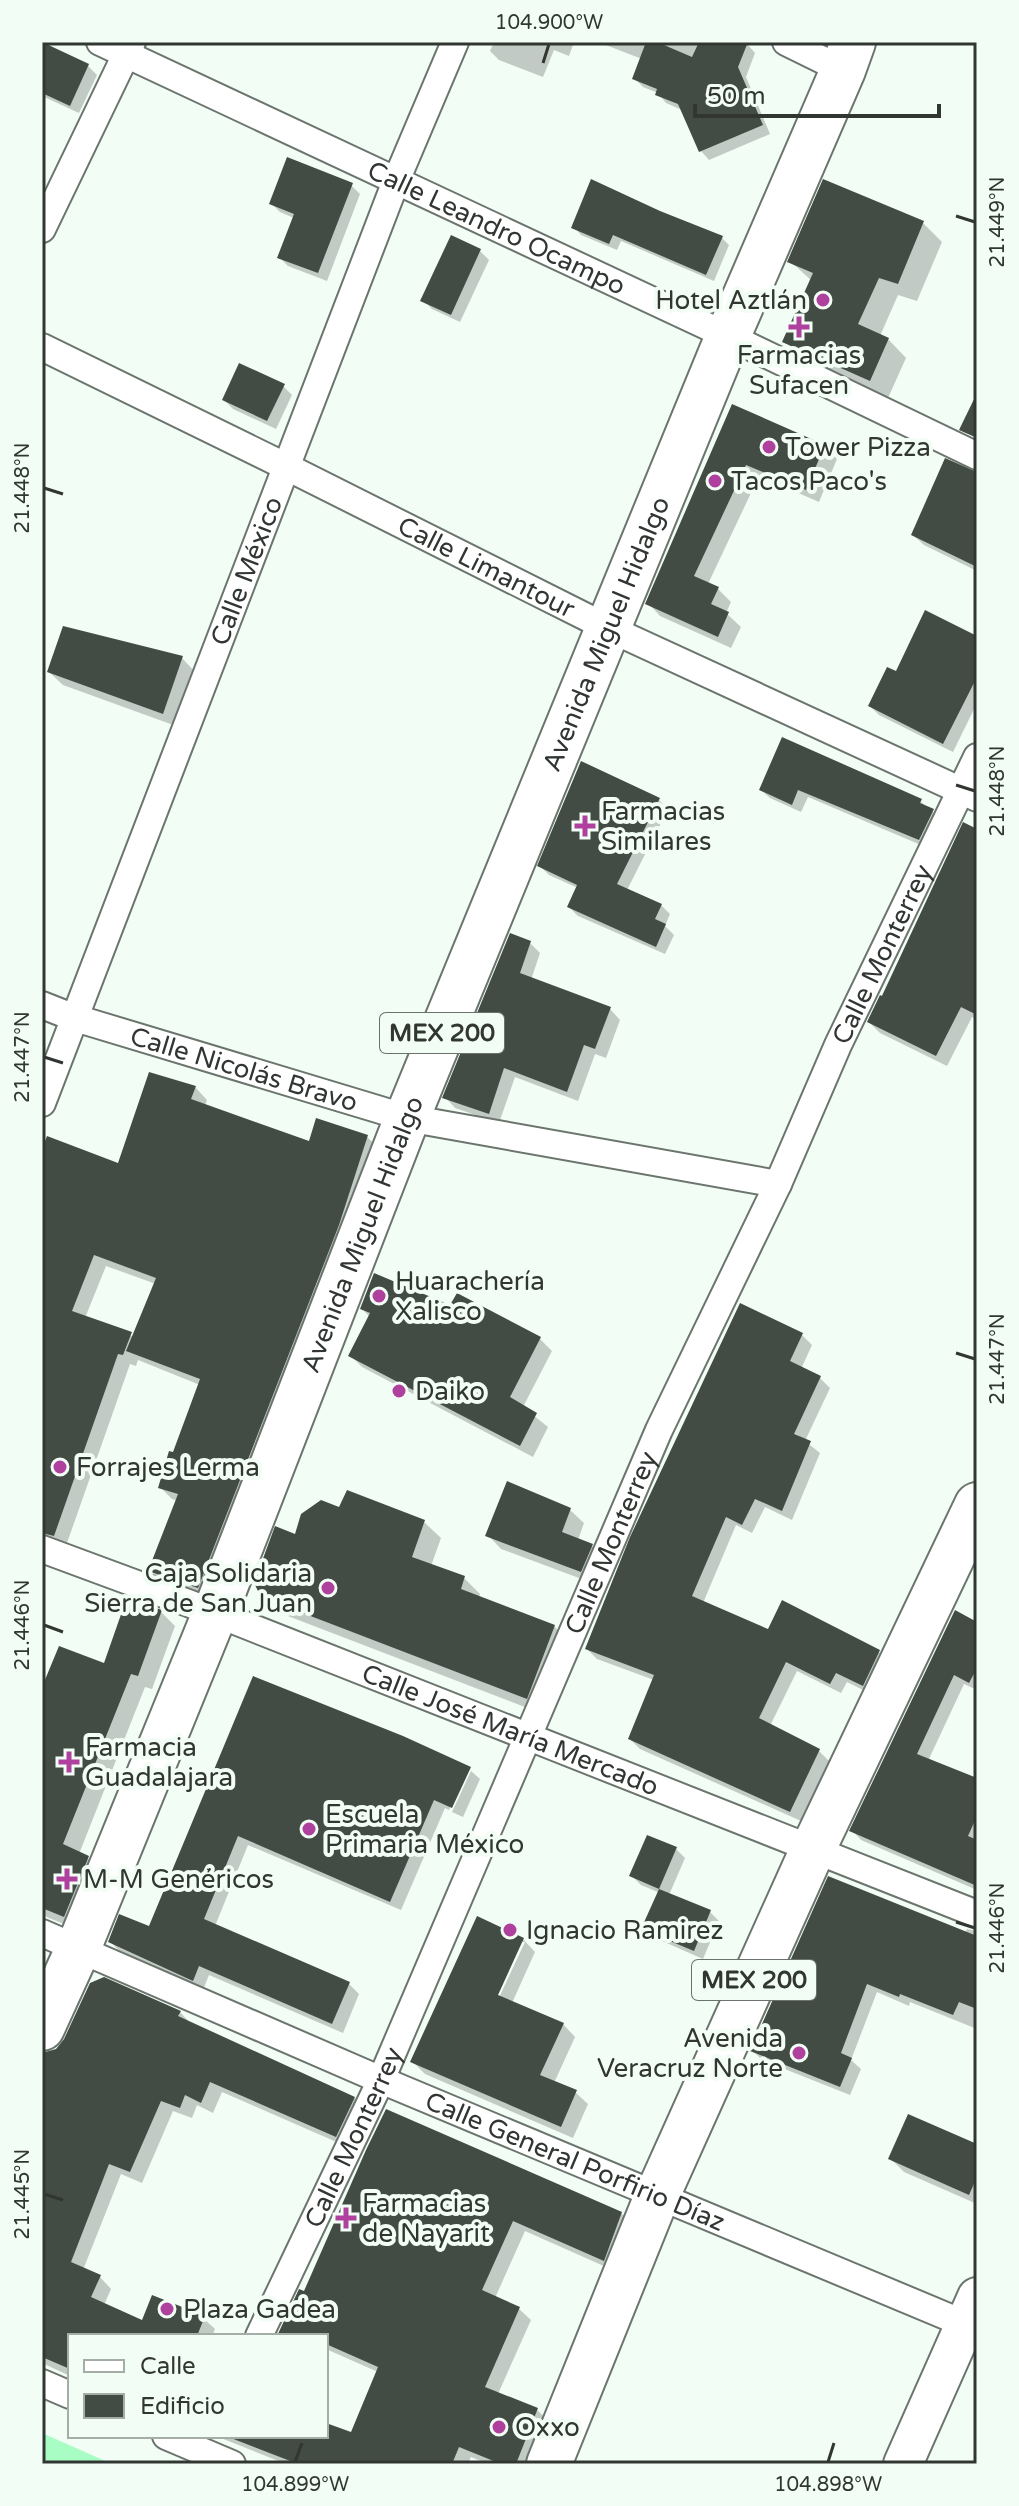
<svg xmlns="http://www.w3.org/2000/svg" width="1019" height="2506" font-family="'Varela Round',sans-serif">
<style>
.green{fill:#a8fdc5}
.shadow{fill:#0003;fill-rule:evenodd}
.building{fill:#424c45}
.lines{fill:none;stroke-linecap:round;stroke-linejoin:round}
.street-casing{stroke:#6b756e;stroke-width:30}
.secondary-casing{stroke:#6b756e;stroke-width:42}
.highway-casing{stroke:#6b756e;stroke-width:48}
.street{stroke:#fff;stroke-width:26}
.secondary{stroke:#fff;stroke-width:38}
.highway{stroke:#fff;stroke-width:44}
.ticks{fill:none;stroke:#313632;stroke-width:3}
.poi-dot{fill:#af409d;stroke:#f2fdf5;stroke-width:3}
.labels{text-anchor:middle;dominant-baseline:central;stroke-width:8;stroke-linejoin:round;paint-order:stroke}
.shield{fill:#f2fdf5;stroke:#6b726c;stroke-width:2}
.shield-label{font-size:24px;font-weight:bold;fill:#313632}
.street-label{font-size:26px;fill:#313632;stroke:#f2fdf5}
.poi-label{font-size:26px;fill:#313632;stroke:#f2fdf5;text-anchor:start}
.neatline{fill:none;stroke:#313632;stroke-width:3}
.ticks-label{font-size:20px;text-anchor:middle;fill:#313632}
</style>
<rect width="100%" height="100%" fill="#f2fdf5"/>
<path class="green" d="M42 2433 112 2464H42Z"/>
<g class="shadow">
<path d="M494 42H574L569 56 554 50 543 77 499 60 490 51Z"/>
<path d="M598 42H741L747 44 755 53 746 77 770 134 709 160 701 151 682 110 666 103 658 93 643 87 635 79 642 59Z"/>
<path d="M42 44 88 66 97 75 79 113 42 96Z"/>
<path d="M592 182 722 238 729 245 714 281 621 241 617 250 581 235 574 227Z"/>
<path d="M351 185 360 194 327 281 288 266 279 257 294 218 280 212 271 203Z"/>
<path d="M923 223 942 242 917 301 898 295 880 336 888 339 906 358 888 398 803 360 785 341 812 281 790 261Z"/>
<path d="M480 251 489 260 460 322 432 309 423 300Z"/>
<path d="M283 386 292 395 276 429 233 409 224 400Z"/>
<path d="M733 407 824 446 837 459 819 502 759 476 708 584 718 589 731 602 726 613 741 627 731 648 660 616 648 603Z"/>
<path d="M977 474V571L924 545 913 535Z"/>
<path d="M977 638V703L953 752 879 715 870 706 896 674Z"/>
<path d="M182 658 195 672 176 726 63 685 49 672Z"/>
<path d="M783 739 920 801 942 820 928 848 808 797 801 812 770 798 761 790Z"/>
<path d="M659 800 668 809 627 890 661 905 670 914 665 926 674 935 665 954 578 916 569 907 578 888 549 875 540 866Z"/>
<path d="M964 825 977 831V1019L972 1017 947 1066 880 1033 869 1022Z"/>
<path d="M530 943 540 953 531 980 610 1009 620 1020 606 1058 595 1054 578 1101 515 1077 499 1123 455 1108 445 1097Z"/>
<path d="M195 1087 207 1100 205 1106 310 1144 367 1137 380 1149 210 1598 163 1583 151 1571 178 1501 172 1499 160 1487 200 1385 138 1360 136 1366 130 1364 67 1543 42 1534V1140L120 1165ZM106 1266 156 1284 134 1337 85 1318Z"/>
<path d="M451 1308 540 1339 552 1351 523 1407 548 1427 533 1457 362 1367 350 1355 370 1317 362 1309Z"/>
<path d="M802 1335 812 1345 801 1369 820 1378 830 1388 805 1441 820 1453 792 1520 765 1507 752 1533 736 1525 703 1603 769 1632 879 1652 889 1662 873 1695 847 1682 841 1693 797 1671 770 1726 819 1751 829 1761 801 1821 640 1749 630 1739 654 1680 597 1659 587 1649Z"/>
<path d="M570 1510 584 1523 578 1540 592 1546 605 1559 595 1584 501 1549 488 1535Z"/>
<path d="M424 1522 441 1538 431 1566 464 1578 480 1594 479 1598 554 1626 570 1643 543 1714 280 1613 262 1596 297 1537Z"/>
<path d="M161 1612 175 1626 152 1689 145 1687 79 1854 88 1858 102 1872 78 1930 42 1915V1692L105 1666Z"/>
<path d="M977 1624V1690L964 1684 928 1761 977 1780V1890L861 1840 852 1830Z"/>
<path d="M255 1678 471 1770H467L449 1810 445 1808 401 1910 248 1845 215 1926 349 1984 359 1994 343 2033 209 1975 203 1990 120 1952 110 1941 150 1929Z"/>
<path d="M471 1771 480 1779 463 1817 452 1812Z"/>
<path d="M676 1849 685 1858 669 1895 710 1912 719 1921 703 1959 653 1937 644 1928 660 1893 641 1885 632 1876Z"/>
<path d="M829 1879 965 1933 967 1929 977 1931V2029L910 2002 909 2006 877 1992 851 2060 861 2069 850 2095 762 2060 752 2050Z"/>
<path d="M478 1919 523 1939 535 1952 512 2003 563 2024 575 2037 554 2083 575 2092 588 2104 573 2138 425 2074 413 2062ZM520 1942H525L496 2004 492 2003Z"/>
<path d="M180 2012 192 2025 354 2098 366 2110 348 2147 222 2092 213 2113 197 2105 192 2118 173 2111 142 2183 121 2174 83 2270 100 2277 111 2289 104 2305 143 2323 203 2318 215 2329 212 2336H70V2376L42 2363V2054Z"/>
<path d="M977 2146V2204L904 2172 890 2158Z"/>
<path d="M367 2150 621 2213 633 2225 615 2271 525 2231 495 2298 519 2309 531 2320 498 2394 537 2410 549 2421 531 2464H488L471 2457 468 2464H286L216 2436H326V2425L352 2435 378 2372 326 2349V2336H298L305 2293Z"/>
</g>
<g class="building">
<path d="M42 42 89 64 70 106 42 93Z"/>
<path d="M646 42H657L692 57 699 42H748L738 67 763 125 699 152 678 104 655 95 657 89 632 79Z"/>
<path d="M287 157 353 183 318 273 277 258 294 214 269 204Z"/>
<path d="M591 179 660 211 723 236 706 275 613 235 609 244 571 228Z"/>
<path d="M823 179 924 221 898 284 879 278 858 324 889 338 870 381 782 342 813 273 787 262Z"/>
<path d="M451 235 481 249 451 315 420 301Z"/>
<path d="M239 363 285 384 267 421 222 400Z"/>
<path d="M977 393V438L959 430Z"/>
<path d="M732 404 825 445 806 490 746 465 694 576 719 587 711 604 729 612 718 637 645 604Z"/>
<path d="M945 458 977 472V567L911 535Z"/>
<path d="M925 610 977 636V677L943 744 868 706 887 667 896 671Z"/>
<path d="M63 626 183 656 163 714 47 672Z"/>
<path d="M782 737 922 799 920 803 934 809 919 840 798 790 792 805 759 790Z"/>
<path d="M581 761 660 798 617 884 662 904 655 919 666 924 656 947 567 907 577 885 537 866Z"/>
<path d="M963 822 977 829V1015L961 1007 936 1056 867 1022 880 995 882 996Z"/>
<path d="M510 933 531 941 520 973 611 1007 595 1049 584 1045 567 1092 504 1068 489 1114 442 1098Z"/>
<path d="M149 1072 196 1086 191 1099 309 1141 316 1118 368 1135 339 1225 198 1588 148 1571 178 1494 158 1488 169 1451 173 1452 200 1379 126 1351 156 1278 94 1255 72 1311 132 1332 123 1355 118 1354 54 1536 42 1533V1149L47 1136 118 1163Z"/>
<path d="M374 1273 450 1305 457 1293 541 1337 510 1397 537 1413 520 1446 348 1356 370 1313 360 1309Z"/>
<path d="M740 1303 803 1333 790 1361 821 1376 794 1434 811 1441 782 1511 755 1499 742 1525 726 1517 692 1596 768 1629 782 1600 880 1650 863 1686 836 1673 830 1684 786 1662 759 1718 820 1749 790 1812 628 1739 654 1675 585 1649 630 1537Z"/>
<path d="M507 1481 571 1508 562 1532 593 1544 581 1572 485 1536Z"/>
<path d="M347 1490 425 1520 412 1557 465 1576 461 1589 555 1625 527 1699 261 1597 254 1583 275 1526 295 1534 301 1514 321 1500 339 1507Z"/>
<path d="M137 1601 162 1610 138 1676 131 1674 63 1844 89 1856 64 1917 42 1908V1687L59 1646 104 1663 125 1603 135 1607Z"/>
<path d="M955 1610 977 1622V1668L969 1683 954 1675 917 1754 977 1778V1816L968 1836 977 1840V1886L849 1831Z"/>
<path d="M253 1676 403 1736 471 1767 452 1808 434 1800 390 1902 238 1836 204 1919 350 1982 332 2024 199 1966 193 1981 108 1942 119 1914 149 1926Z"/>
<path d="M647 1835 677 1847 659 1889 629 1876Z"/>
<path d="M828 1876 977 1936V2009L959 2002 953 2015 900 1994 899 1997 867 1984 841 2053 852 2058 840 2087 750 2051Z"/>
<path d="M659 1889 711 1910 694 1951 641 1929Z"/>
<path d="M477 1916 524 1938 498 1995 564 2023 540 2075 577 2090 561 2127 410 2062Z"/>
<path d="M104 1977 181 2011 178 2016 355 2097 336 2137 210 2082 201 2103 185 2095 180 2108 161 2101 130 2172 109 2164 71 2262 101 2275 91 2297 142 2320 152 2295 205 2316 197 2336H70V2369L42 2357V2053L56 2049 64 2039 90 1983Z"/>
<path d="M386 2109 622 2212 604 2261 513 2221 482 2290 520 2307 485 2387 538 2408 516 2464H501L459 2447 452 2464H298L231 2438 326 2436V2423L351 2432 378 2367 326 2344V2336H277L299 2289 304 2291 366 2150Z"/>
<path d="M908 2114 977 2144V2177L969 2195 888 2159Z"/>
</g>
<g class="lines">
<defs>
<g id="street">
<path id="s1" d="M100 42 728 336 977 456"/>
<path d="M786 42 843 70"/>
<path d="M42 229 132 42"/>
<path id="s2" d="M42 347 287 467 608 628 977 798"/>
<path id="s3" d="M42 1005 75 1018 407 1118 778 1184"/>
<path id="s4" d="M42 1103 396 181 455 42"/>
<path id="s5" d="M42 1549 215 1613 977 1914"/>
<path id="s6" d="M42 1933 381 2080 977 2329"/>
<path id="s7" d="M259 2336 381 2080 659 1430 778 1184 838 1045 977 757"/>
<path d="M42 2383 70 2395"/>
<path d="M166 2436 232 2464"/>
</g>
<path id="secondary" d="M903 2464 977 2297"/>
<g id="highway">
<path id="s8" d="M42 2028 78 1949 215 1613 407 1118 728 336 843 70 853 42"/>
<path d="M549 2464 657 2196 813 1849 977 1505"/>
</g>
</defs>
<use href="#street" class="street-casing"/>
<use href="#secondary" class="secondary-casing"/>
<use href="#highway" class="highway-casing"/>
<use href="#street" class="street"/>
<use href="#secondary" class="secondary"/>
<use href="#highway" class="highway"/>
</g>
<path class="ticks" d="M543 63 549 44M956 216 975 222M44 488 63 494M956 785 975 791M44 1057 63 1063M956 1353 975 1359M44 1625 63 1632M956 1922 975 1928M44 2194 63 2200M295 2462 302 2443M828 2462 834 2443"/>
<g class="poi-dot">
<circle cx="823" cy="300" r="8"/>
<path d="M795 315h8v8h8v8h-8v8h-8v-8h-8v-8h8z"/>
<circle cx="769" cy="447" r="8"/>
<circle cx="715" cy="481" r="8"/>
<path d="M581 814h8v8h8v8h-8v8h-8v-8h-8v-8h8z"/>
<circle cx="379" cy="1296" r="8"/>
<circle cx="399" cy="1391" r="8"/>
<circle cx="60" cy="1467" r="8"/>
<circle cx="328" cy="1588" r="8"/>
<path d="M65 1750h8v8h8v8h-8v8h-8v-8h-8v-8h8z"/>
<circle cx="309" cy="1829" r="8"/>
<path d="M63 1867h8v8h8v8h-8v8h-8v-8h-8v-8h8z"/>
<circle cx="510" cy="1930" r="8"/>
<circle cx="799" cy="2053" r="8"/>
<path d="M342 2206h8v8h8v8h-8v8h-8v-8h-8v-8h8z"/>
<circle cx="167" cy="2309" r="8"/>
<circle cx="499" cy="2427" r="8"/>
</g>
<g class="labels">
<g class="shield">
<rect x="380" y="1013" width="124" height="40" rx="6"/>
<rect x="692" y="1960" width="124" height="40" rx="6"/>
</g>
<g class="shield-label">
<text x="442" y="1033">MEX 200</text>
<text x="754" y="1980">MEX 200</text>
</g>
<g class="street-label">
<text stroke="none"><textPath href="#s1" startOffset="438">Calle Leandro Ocampo</textPath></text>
<text stroke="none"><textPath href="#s2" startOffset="496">Calle Limantour</textPath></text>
<text stroke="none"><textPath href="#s4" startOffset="570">Calle México</textPath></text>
<text stroke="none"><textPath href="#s8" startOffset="1504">Avenida Miguel Hidalgo</textPath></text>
<text stroke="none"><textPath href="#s7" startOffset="1516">Calle Monterrey</textPath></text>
<text stroke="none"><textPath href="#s3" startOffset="212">Calle Nicolás Bravo</textPath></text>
<text stroke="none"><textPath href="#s8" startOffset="856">Avenida Miguel Hidalgo</textPath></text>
<text stroke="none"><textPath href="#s7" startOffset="868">Calle Monterrey</textPath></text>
<text stroke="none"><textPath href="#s5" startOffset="502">Calle José María Mercado</textPath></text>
<text stroke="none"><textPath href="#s7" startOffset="220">Calle Monterrey</textPath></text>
<text stroke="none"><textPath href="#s6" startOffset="580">Calle General Porfirio Díaz</textPath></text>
</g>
<g class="poi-label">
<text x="807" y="300" text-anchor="end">Hotel Aztlán</text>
<text x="799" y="355" text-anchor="middle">Farmacias<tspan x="799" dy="30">Sufacen</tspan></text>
<text x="785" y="447">Tower Pizza</text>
<text x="731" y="481">Tacos Paco's</text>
<text x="601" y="811">Farmacias<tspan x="601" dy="30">Similares</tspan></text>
<text x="395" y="1281">Huarachería<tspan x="395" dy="30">Xalisco</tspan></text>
<text x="415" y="1391">Daiko</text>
<text x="76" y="1467">Forrajes Lerma</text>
<text x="312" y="1573" text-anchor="end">Caja Solidaria<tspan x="312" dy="30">Sierra de San Juan</tspan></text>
<text x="85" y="1747">Farmacia<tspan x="85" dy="30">Guadalajara</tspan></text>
<text x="325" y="1814">Escuela<tspan x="325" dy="30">Primaria México</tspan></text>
<text x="83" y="1879">M-M Genéricos</text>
<text x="526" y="1930">Ignacio Ramirez</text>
<text x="783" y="2038" text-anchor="end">Avenida<tspan x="783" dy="30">Veracruz Norte</tspan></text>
<text x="362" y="2203">Farmacias<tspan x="362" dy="30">de Nayarit</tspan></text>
<text x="183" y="2309">Plaza Gadea</text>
<text x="515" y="2427">Oxxo</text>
</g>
</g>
<rect width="1019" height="2506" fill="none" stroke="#f2fdf5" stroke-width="88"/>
<rect x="68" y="2334" width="260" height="104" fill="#f2fdf5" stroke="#a5ada7" stroke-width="2"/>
<rect x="84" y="2360" width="40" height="12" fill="#ffffff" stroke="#a5ada7" stroke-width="2"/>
<text x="140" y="2374" font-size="24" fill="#313632">Calle</text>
<rect x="84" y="2394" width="40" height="24" fill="#424c45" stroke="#a5ada7" stroke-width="2"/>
<text x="140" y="2414" font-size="24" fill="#313632">Edificio</text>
<path d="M695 104v12h244v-12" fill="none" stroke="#313632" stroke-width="4"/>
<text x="707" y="104" font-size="24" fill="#313632" stroke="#f2fdf5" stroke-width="6" paint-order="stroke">50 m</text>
<rect x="44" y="44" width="931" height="2418" class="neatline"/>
<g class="ticks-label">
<text x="549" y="29">104.900°W</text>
<text transform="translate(997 222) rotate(-90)" y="7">21.449°N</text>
<text transform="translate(22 488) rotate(-90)" y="7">21.448°N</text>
<text transform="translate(997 791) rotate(-90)" y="7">21.448°N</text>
<text transform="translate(22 1057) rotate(-90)" y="7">21.447°N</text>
<text transform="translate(997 1359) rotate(-90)" y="7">21.447°N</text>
<text transform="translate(22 1625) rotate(-90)" y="7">21.446°N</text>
<text transform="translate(997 1928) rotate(-90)" y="7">21.446°N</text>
<text transform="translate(22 2194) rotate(-90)" y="7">21.445°N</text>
<text x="295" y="2491">104.899°W</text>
<text x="828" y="2491">104.898°W</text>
</g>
</svg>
